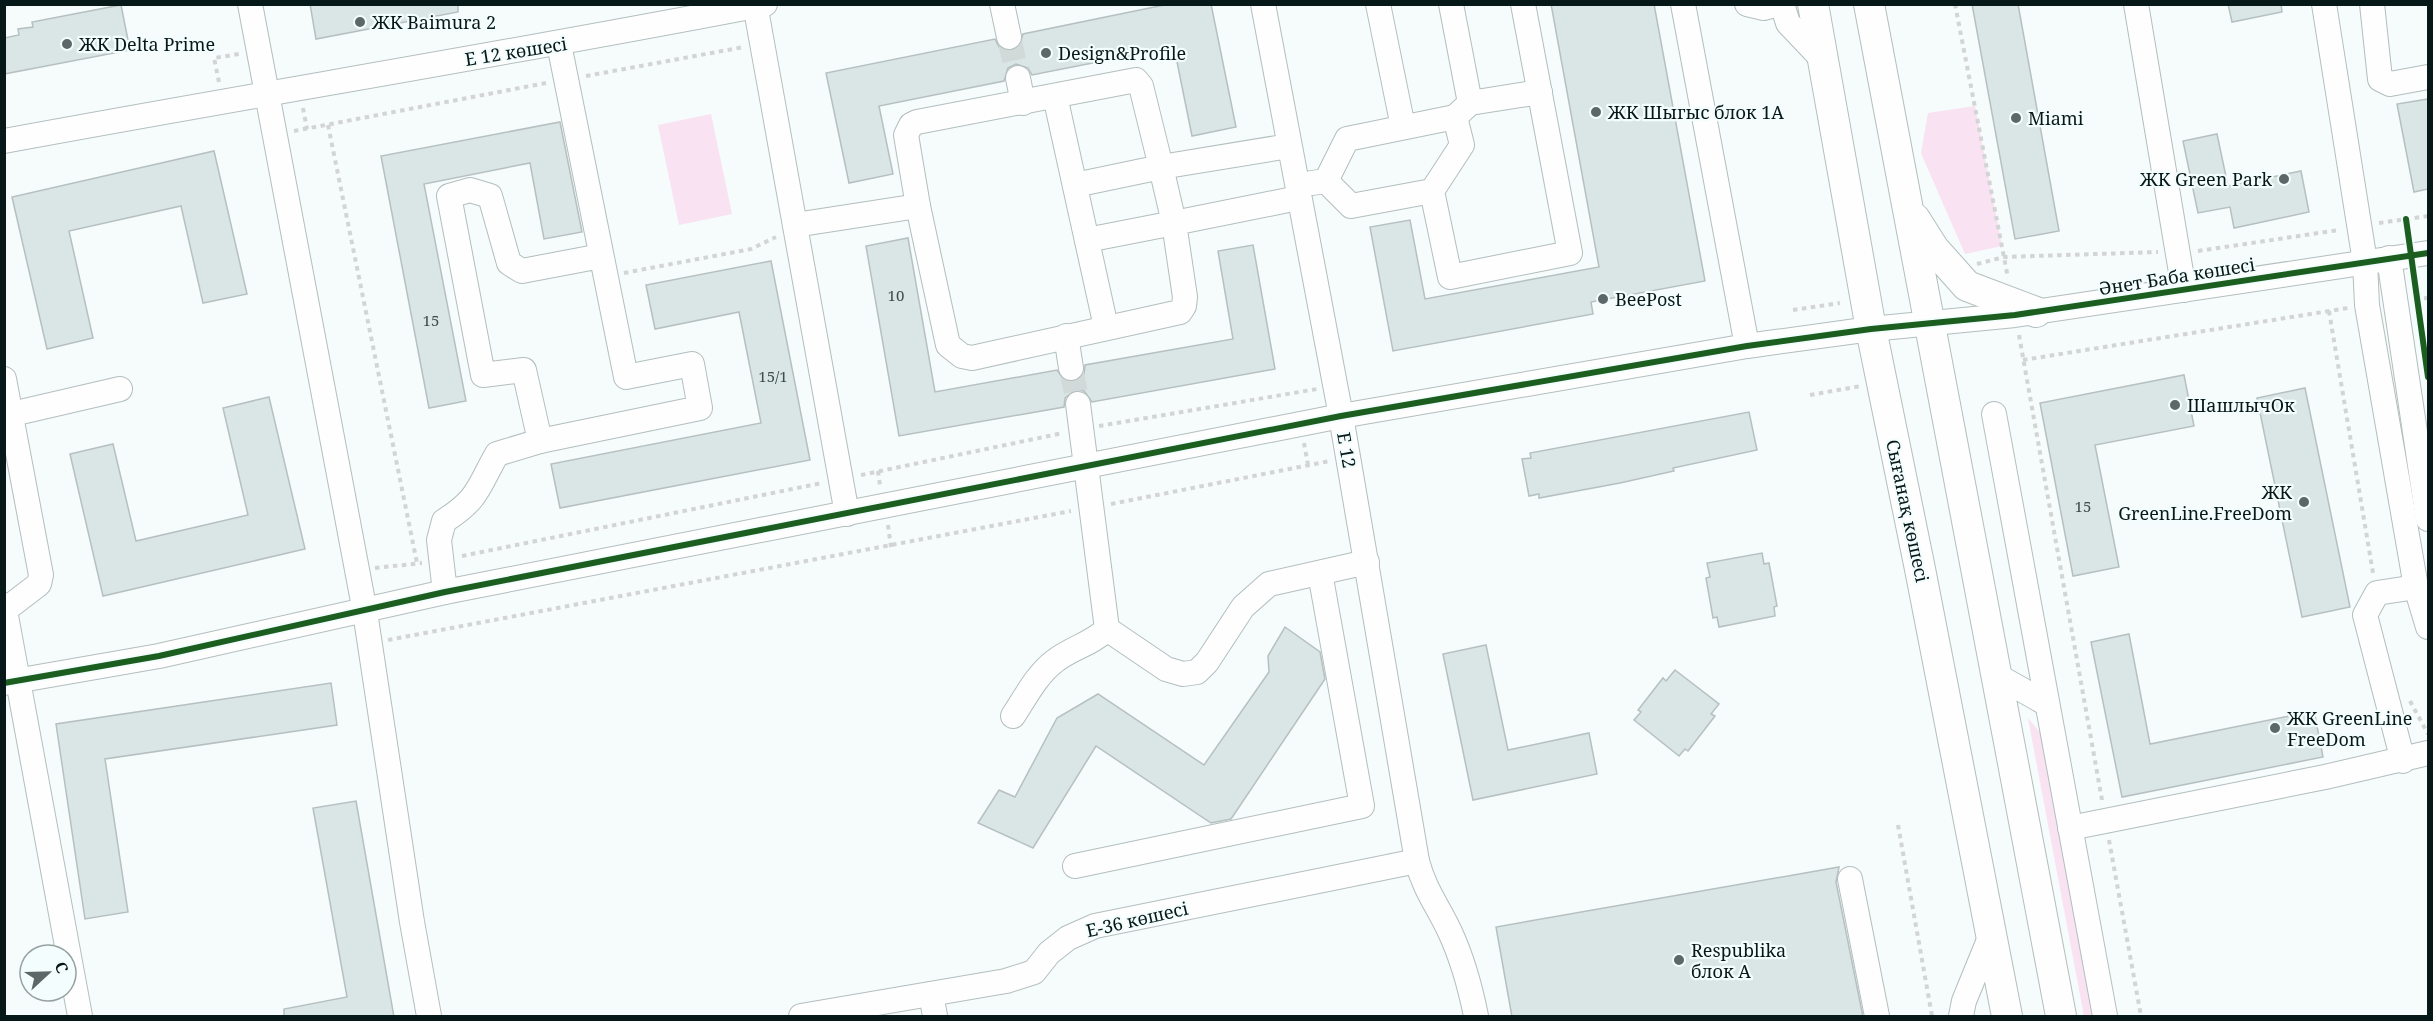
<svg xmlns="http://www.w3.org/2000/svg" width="2433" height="1021" font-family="'Noto Serif',serif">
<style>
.green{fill:#f9e2f1}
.building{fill:#dae5e5;stroke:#b6c0c0;stroke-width:1.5}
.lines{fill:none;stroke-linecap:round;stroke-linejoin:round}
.minor-tunnel{stroke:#d2d9d9;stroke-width:24;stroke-dasharray:24 12;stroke-linecap:butt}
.minor-casing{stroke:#b3bebe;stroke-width:26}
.major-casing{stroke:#b3bebe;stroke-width:32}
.path{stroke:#d3d5d5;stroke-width:4;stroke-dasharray:4.5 4.5;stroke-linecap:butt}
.minor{stroke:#fefefe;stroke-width:24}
.major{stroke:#fefefe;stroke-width:30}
.cycleway-casing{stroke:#f4fdfd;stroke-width:10}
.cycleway{stroke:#1b5e20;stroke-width:6}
.poi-dot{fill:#5b6768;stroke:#f4fdfd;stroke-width:2}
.labels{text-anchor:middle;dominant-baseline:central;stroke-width:4.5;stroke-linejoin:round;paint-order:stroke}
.number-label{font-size:15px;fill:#3d4c4d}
.poi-label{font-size:18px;fill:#071819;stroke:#f4fdfd;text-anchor:start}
.street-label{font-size:18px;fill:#071819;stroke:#f4fdfd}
</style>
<rect width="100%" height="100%" fill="#f6fbfb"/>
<g class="green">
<path d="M1975 106 2002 246 1965 254 1921 153 1928 113Z"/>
<path d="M711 114 732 214 679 225 658 125Z"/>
<path d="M2028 718 2047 741 2098 1016H2084Z"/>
</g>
<g class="building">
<path d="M310 4H458V12L316 39Z"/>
<path d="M1169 4H1211L1236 127 1192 136 1174 47 1032 75 1028 68 1016 64 1008 68 1004 81 879 106 893 174 849 183 826 73 995 39 999 47 1011 51 1019 47 1023 34Z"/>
<path d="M1551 4H1654L1705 281 1591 302 1593 314 1393 351 1370 227 1410 220 1425 299 1599 267Z"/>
<path d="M1972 4H2018L2059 231 2015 239Z"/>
<path d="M2228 4H2281L2282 12 2232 22Z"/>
<path d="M121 5 130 50 4 74V38L19 35 18 29 33 27 32 22Z"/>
<path d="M2428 99V189L2414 192 2397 104Z"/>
<path d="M560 122 582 232 544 239 530 163 424 184 466 401 429 408 381 156Z"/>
<path d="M2217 134 2228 186 2301 171 2309 212 2234 228 2230 207 2198 213 2183 141Z"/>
<path d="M214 151 247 294 203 303 181 206 69 231 93 338 47 349 12 197Z"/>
<path d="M908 238 935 392 1057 370 1065 381 1074 382 1084 374 1085 365 1233 339 1218 251 1253 245 1275 369 1092 402 1084 391 1076 390 1065 398 1064 407 899 436 866 246Z"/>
<path d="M771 261 810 460 560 508 551 464 761 423 739 312 655 329 646 285Z"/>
<path d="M2184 375 2194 426 2095 445 2119 567 2073 576 2040 403Z"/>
<path d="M2305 388 2350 607 2302 617 2257 398Z"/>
<path d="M269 397 305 549 103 596 70 454 113 444 136 541 248 515 223 408Z"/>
<path d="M1749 412 1757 450 1673 468 1674 471 1620 483 1539 498V494L1529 496 1522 459 1531 458 1530 453Z"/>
<path d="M1762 553 1764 564 1769 563 1777 606 1774 607 1775 616 1719 627 1717 617 1713 618 1706 578 1710 577 1707 563Z"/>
<path d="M1285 627 1320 652 1325 679 1231 819 1211 823 1096 746 1033 848 978 823 999 790 1015 797 1057 718 1098 694 1204 765 1269 672 1268 656Z"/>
<path d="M2129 634 2150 744 2314 711 2323 757 2122 797 2091 642Z"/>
<path d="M1486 645 1508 750 1589 733 1597 774 1473 800 1443 654Z"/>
<path d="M1675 670 1719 704 1711 714 1715 716 1688 751 1685 749 1679 756 1634 720 1641 712 1638 710 1663 678 1666 681Z"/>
<path d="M331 683 337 725 105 759 128 912 85 919 56 724Z"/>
<path d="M356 801 394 1017H284V1009L347 997 313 808Z"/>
<path d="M1839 867 1836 882 1863 1017H1512L1496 927Z"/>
</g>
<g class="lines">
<g class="minor-tunnel">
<path d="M1009 37 1018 78"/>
<path d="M1071 368 1078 404"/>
</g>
<defs>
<g id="minor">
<path d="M250 4 365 612 412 922 429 1016"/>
<path d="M755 4 847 514"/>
<path d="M1002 4 1009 37"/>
<path d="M1263 4 1341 416 1417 861C1425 891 1438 906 1450 932 1463 960 1470 986 1476 1016"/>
<path d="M1378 4 1403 127"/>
<path d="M1451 4 1470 103 1455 117 1462 145 1432 191 1450 277 1570 253 1523 4"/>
<path d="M1683 4 1747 346"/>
<path d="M1747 4 1764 8 1778 4"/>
<path d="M1782 4 1788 23 1824 61"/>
<path d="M2136 4 2184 290"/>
<path d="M2324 4 2365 262 2367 305 2416 587 2428 627"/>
<path d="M2372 4 2380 79 2390 84 2428 77"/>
<path d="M559 44 626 377 692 364 700 408 540 441 524 370 483 375 449 196 470 190 490 196 509 263 522 271 601 256"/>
<path d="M1018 78 1023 103"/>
<path d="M1055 96 1106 327"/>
<path d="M1470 103 1540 92"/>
<path d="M4 141C258 94 512 53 765 4"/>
<path d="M1289 146 1161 167 1141 86 1136 80 917 122 911 125 906 135 918 206 948 345 962 356 972 358 1180 312 1184 306 1185 297 1174 223 1298 198"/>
<path d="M1326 181 1347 139 1455 117"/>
<path d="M1312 183 1326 181 1351 206 1432 191"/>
<path d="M1075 185 1161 167 1174 223 1087 240"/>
<path d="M795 225 918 206"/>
<path d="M2389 258 2428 519"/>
<path d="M1066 336 1071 368"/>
<path d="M4 379 41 575 39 584 5 610"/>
<path d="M12 414 120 389"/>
<path d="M1994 414 2105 1016"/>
<path d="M445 592 439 540 444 521C479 499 478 487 497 454L540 441"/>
<path d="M4 605 80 1016"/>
<path d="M1107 629 1166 669 1183 674 1197 672 1207 662 1243 607 1269 584 1367 562"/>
<path d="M1996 675 2047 704"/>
<path d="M4 683 159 656 445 592 1341 416 1747 346 1871 329 2015 315 2428 253"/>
<path d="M1013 716C1025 698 1037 674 1055 661 1071 648 1092 644 1107 629L1078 404"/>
<path d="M2403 761 2365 615 2377 593 2416 587"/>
<path d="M2070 828 2325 777 2428 753"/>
<path d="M1075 866 1362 806 1320 573"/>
<path d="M1850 879 1877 1016"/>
<path d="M931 994 935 1016"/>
<path d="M801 1016 1006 981 1034 972 1049 953 1068 938 1095 926 1417 861"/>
<path d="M1961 1016 1964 1001 1991 935"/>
</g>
<g id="major">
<path d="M1813 4 1871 329 1920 569 2007 1016"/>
<path d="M1869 4 2061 1016"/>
<path d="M1915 219 1934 249 1967 286 2036 312"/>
</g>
</defs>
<use href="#minor" class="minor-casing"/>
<use href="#major" class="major-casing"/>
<g class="path">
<path d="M1955 4 2008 278"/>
<path d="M586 76 744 47"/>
<path d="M219 82 214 58 239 54"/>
<path d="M303 108 307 129"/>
<path d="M328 125 417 563"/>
<path d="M294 131 546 83"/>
<path d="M2379 223 2428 216"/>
<path d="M2198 251 2339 230"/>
<path d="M1977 264 2004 257 2158 252"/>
<path d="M624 273 751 249 776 237"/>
<path d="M2415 299 2428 298"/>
<path d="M1793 310 1840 303"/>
<path d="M2329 311 2373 573"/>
<path d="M2019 335 2102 800"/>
<path d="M2023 360 2348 308"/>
<path d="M1810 395 1861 386"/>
<path d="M1099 426 1317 389"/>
<path d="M1304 443 1308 465"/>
<path d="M878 471 880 485"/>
<path d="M861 475 1063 433"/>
<path d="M1111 504 1330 461"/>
<path d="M888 525 891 547"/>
<path d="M462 556 822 483"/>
<path d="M375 568 422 563"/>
<path d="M388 640 1071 511"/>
<path d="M2410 701 2428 734"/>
<path d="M1898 825 1932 1016"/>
<path d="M2109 840 2141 1016"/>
</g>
<use href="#minor" class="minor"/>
<use href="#major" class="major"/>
<defs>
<g id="cycleway">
<path d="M2406 219 2428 377"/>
<path d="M4 683 159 656 445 592 1341 416 1747 346 1871 329 2015 315 2428 253"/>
</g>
</defs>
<use href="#cycleway" class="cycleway-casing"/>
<use href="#cycleway" class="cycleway"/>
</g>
<g class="poi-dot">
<circle cx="360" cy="22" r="6"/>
<circle cx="67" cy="44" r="6"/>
<circle cx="1046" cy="53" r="6"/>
<circle cx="1596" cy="112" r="6"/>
<circle cx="2016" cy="118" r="6"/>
<circle cx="2284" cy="179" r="6"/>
<circle cx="1603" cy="299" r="6"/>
<circle cx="2175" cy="405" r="6"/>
<circle cx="2304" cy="502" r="6"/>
<circle cx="2275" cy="728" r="6"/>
<circle cx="1679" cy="960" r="6"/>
</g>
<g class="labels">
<g class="number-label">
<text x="896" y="295">10</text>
<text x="431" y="320">15</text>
<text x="773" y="376">15/1</text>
<text x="2083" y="506">15</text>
</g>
<g class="poi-label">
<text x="372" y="22">ЖК Baimura 2</text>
<text x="79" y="44">ЖК Delta Prime</text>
<text x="1058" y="53">Design&amp;Profile</text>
<text x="1608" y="112">ЖК Шыгыс блок 1А</text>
<text x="2028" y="118">Miami</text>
<text x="2272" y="179" text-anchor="end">ЖК Green Park</text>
<text x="1615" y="299">BeePost</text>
<text x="2187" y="405">ШашлычОк</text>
<text x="2292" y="492" text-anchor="end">ЖК<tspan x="2292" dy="21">GreenLine.FreeDom</tspan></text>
<text x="2287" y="718">ЖК GreenLine<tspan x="2287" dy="21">FreeDom</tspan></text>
<text x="1691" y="950">Respublika<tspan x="1691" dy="21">блок А</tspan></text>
</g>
<g class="street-label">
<text transform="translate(516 51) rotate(-9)">Е 12 көшесі</text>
<text transform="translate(2177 276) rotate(-9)">Әнет Баба көшесі</text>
<text transform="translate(1347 450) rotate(80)">E 12</text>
<text transform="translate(1908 511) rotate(78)">Сығанақ көшесі</text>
<text transform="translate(1137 919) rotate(-13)">Е-36 көшесі</text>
</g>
</g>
<rect width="2433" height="1021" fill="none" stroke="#071819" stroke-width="12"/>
<g transform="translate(48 973) rotate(68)"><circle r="28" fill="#f4fdfd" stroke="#95a1a2" stroke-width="1.5"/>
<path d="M0-4.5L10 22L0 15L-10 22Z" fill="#5b6768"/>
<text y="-9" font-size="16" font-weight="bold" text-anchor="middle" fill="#071819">С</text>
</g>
</svg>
